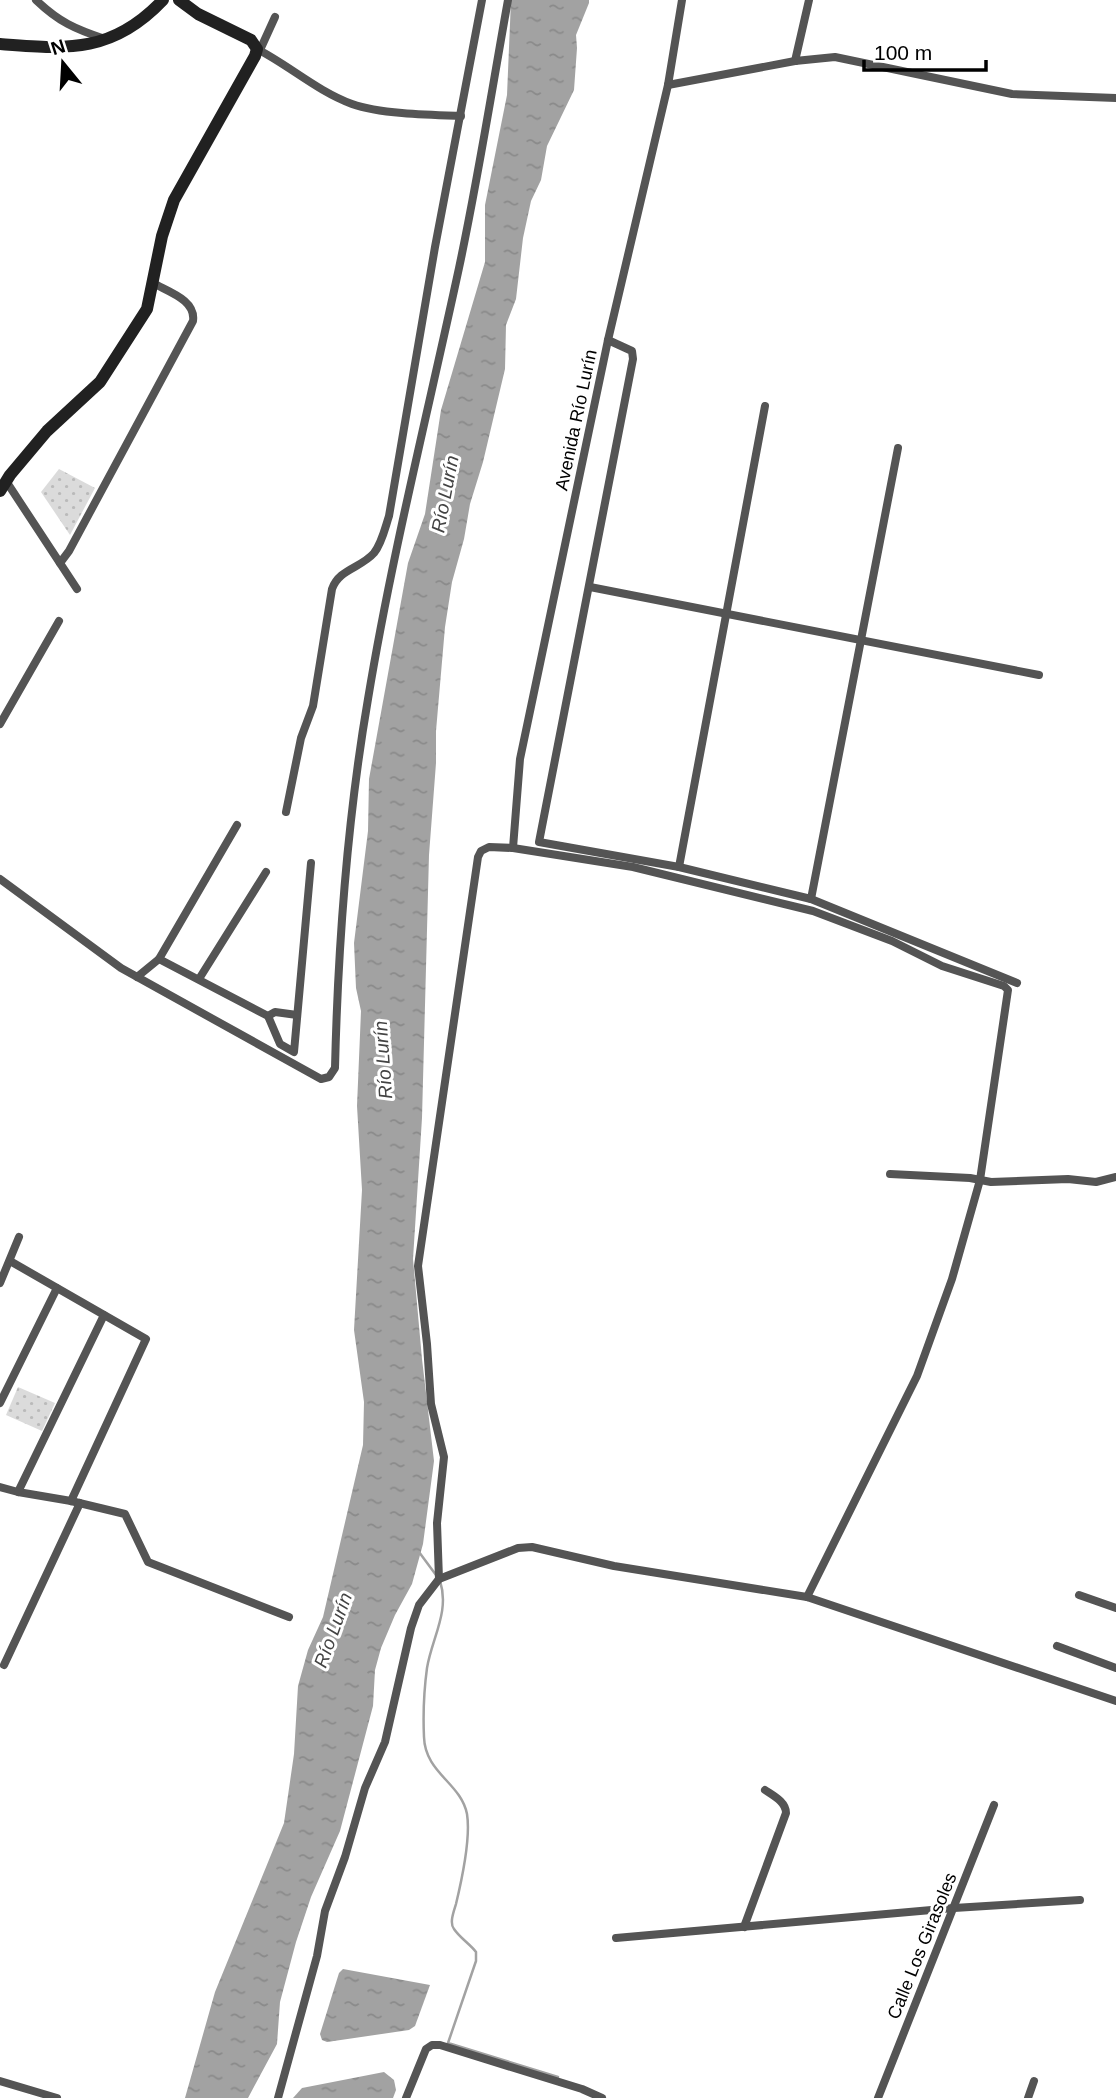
<svg xmlns="http://www.w3.org/2000/svg" width="1116" height="2098" font-family="Helvetica,sans-serif">
<style>
.park{fill:url(#park-dots)}
.water{fill:url(#water-ripples)}
.lines{fill:none;stroke-linecap:round;stroke-linejoin:round}
.stream{stroke:#a2a2a2;stroke-width:2.5}
.street{stroke:#545454;stroke-width:8}
.secondary{stroke:#212121;stroke-width:12}
.labels{text-anchor:middle;dominant-baseline:central;stroke-width:6;stroke-linejoin:round;paint-order:stroke}
.street-label{font-size:18px;fill:#000;stroke:#fff}
.water-label{font-size:19px;font-style:italic;fill:#434343;stroke:#fff}
</style>
<defs>
<pattern id="park-dots" width="8" height="8" patternUnits="userSpaceOnUse" patternTransform="scale(1.75)"><rect width="8" height="8" fill="#dbdbdb"/><path d="M2 2h.1M6 6h.1" fill="none" stroke="#bababa" stroke-width="1.8" stroke-linecap="round"/></pattern>
<pattern id="water-ripples" width="26" height="14" patternUnits="userSpaceOnUse" patternTransform="scale(1.75)"><rect width="26" height="14" fill="#a2a2a2"/><path d="M2 4q2-2 4 0t4 0M15 11q2-2 4 0t4 0" fill="none" stroke="#8a8a8a"/></pattern>
</defs>
<rect width="100%" height="100%" fill="#fff"/>
<g class="park">
<path d="M59 469 95 488 70 535 41 492Z"/>
<path d="M18 1387 55 1403 42 1431 6 1415Z"/>
</g>
<g class="water">
<path d="M511 0H589V3L576 35 577 48 574 90 547 146 541 180 531 201 523 238 516 299 506 325 505 369 483 462 470 504 464 539 452 582 445 627 436 731V763L429 855 422 1118 413 1259 422 1359 434 1461 423 1544 412 1584 395 1615 381 1648 375 1670 373 1706 340 1831 311 1897 296 1942 280 2002 277 2044 248 2098H185L215 1992 284 1823 294 1754 298 1686 308 1650 323 1617 363 1445 364 1402 354 1330 362 1190 357 1106 361 1011 356 988 354 943 368 831 369 779 408 563 425 514 441 410 485 262V205L507 95Z"/>
<path d="M343 1969 430 1985 415 2026 409 2030 327 2042 322 2040 320 2034 339 1973Z"/>
<path d="M384 2072 394 2080 396 2090 393 2098H293L302 2088Z"/>
</g>
<g class="lines">
<g class="stream">
<path d="M419 1552 436 1575"/>
<path d="M440 1581C450 1611 432 1638 427 1668 424 1690 423 1715 424 1737 425 1773 461 1783 467 1814 471 1839 462 1879 456 1904 454 1911 449 1923 454 1929 460 1938 470 1944 476 1952V1961L448 2043 558 2077"/>
</g>
<g class="street">
<path d="M36 0C59 22 75 29 105 39"/>
<path d="M257 49C290 66 317 91 352 104 380 114 430 115 461 116"/>
<path d="M260 50 275 17"/>
<path d="M795 61 809 0"/>
<path d="M668 85 795 61 835 57 1012 94 1116 98"/>
<path d="M608 340 632 351 633 359 539 842 679 867 811 899 1017 983"/>
<path d="M6 481 77 589"/>
<path d="M60 563 69 551 193 321C196 300 169 292 153 283"/>
<path d="M590 587 1039 675"/>
<path d="M0 724 59 621"/>
<path d="M286 812 301 738 313 706 332 589C339 569 361 568 374 553 382 543 385 528 389 516L435 247 482 0"/>
<path d="M237 825 159 959 268 1016 280 1044 294 1052 311 863"/>
<path d="M513 848 520 759 608 340 668 85 682 0"/>
<path d="M679 867 765 406"/>
<path d="M0 879 121 968 321 1079 329 1077 335 1068C338 945 347 821 368 699 392 554 428 412 459 268 478 179 492 89 508 0"/>
<path d="M811 899 898 448"/>
<path d="M137 977 159 959"/>
<path d="M199 979 266 872"/>
<path d="M268 1016 275 1012 297 1015"/>
<path d="M890 1174 970 1178 991 1182 1068 1179 1096 1182 1116 1177"/>
<path d="M10 1261 146 1339 71 1501"/>
<path d="M0 1283 19 1237"/>
<path d="M0 1403 57 1288"/>
<path d="M0 1487 18 1492 71 1501 125 1514 148 1562 289 1617"/>
<path d="M18 1492 104 1315"/>
<path d="M439 1579 518 1548 532 1547 614 1566 807 1597 1116 1701"/>
<path d="M1079 1595 1116 1608"/>
<path d="M1057 1646 1116 1668"/>
<path d="M4 1665 80 1503"/>
<path d="M744 1927 786 1813C786 1802 774 1796 765 1790"/>
<path d="M616 1938 954 1908 1080 1900"/>
<path d="M0 2081 57 2098"/>
<path d="M278 2098 317 1956 325 1911 345 1857 365 1788 385 1742 411 1628 419 1605 439 1579 437 1523 444 1457 431 1404 427 1344 418 1266 478 857 481 851 489 847 513 848 633 867 813 911 892 941 942 966 1004 986 1008 990 980 1180 952 1279 917 1376 807 1597"/>
<path d="M406 2098 426 2049 432 2045H440L582 2089 602 2098"/>
<path d="M878 2098 994 1805"/>
<path d="M1028 2098 1034 2081"/>
</g>
<g class="secondary">
<path d="M0 44C67 49 112 54 163 0"/>
<path d="M0 491 10 475 47 431 100 382 147 309 162 236 174 200 255 56 257 49 251 40 198 14 179 0"/>
</g>
</g>
<g class="labels">
<g class="street-label">
<text transform="translate(576 420) rotate(-78)">Avenida Río Lurín</text>
<text transform="translate(922 1946) rotate(-68)">Calle Los Girasoles</text>
</g>
<g class="water-label">
<text transform="translate(445 494) rotate(-79)">Río Lurín</text>
<text transform="translate(383 1060) rotate(-94)">Río Lurín</text>
<text transform="translate(333 1630) rotate(-70)">Río Lurín</text>
</g>
</g>
<g transform="translate(63 63) rotate(342)" stroke="#ffffff" stroke-width="5" paint-order="stroke">
<path d="M0-5L12 26L0 18L-12 26Z" fill="#000000"/>
<text y="-10" font-size="19" font-weight="bold" text-anchor="middle" fill="#000000">N</text>
</g>
<path d="M864 60v10h122v-10" fill="none" stroke="#000000" stroke-width="3.5"/>
<text x="874" y="60" font-size="21" fill="#000000" stroke="#ffffff" stroke-width="5" paint-order="stroke">100 m</text>
</svg>
